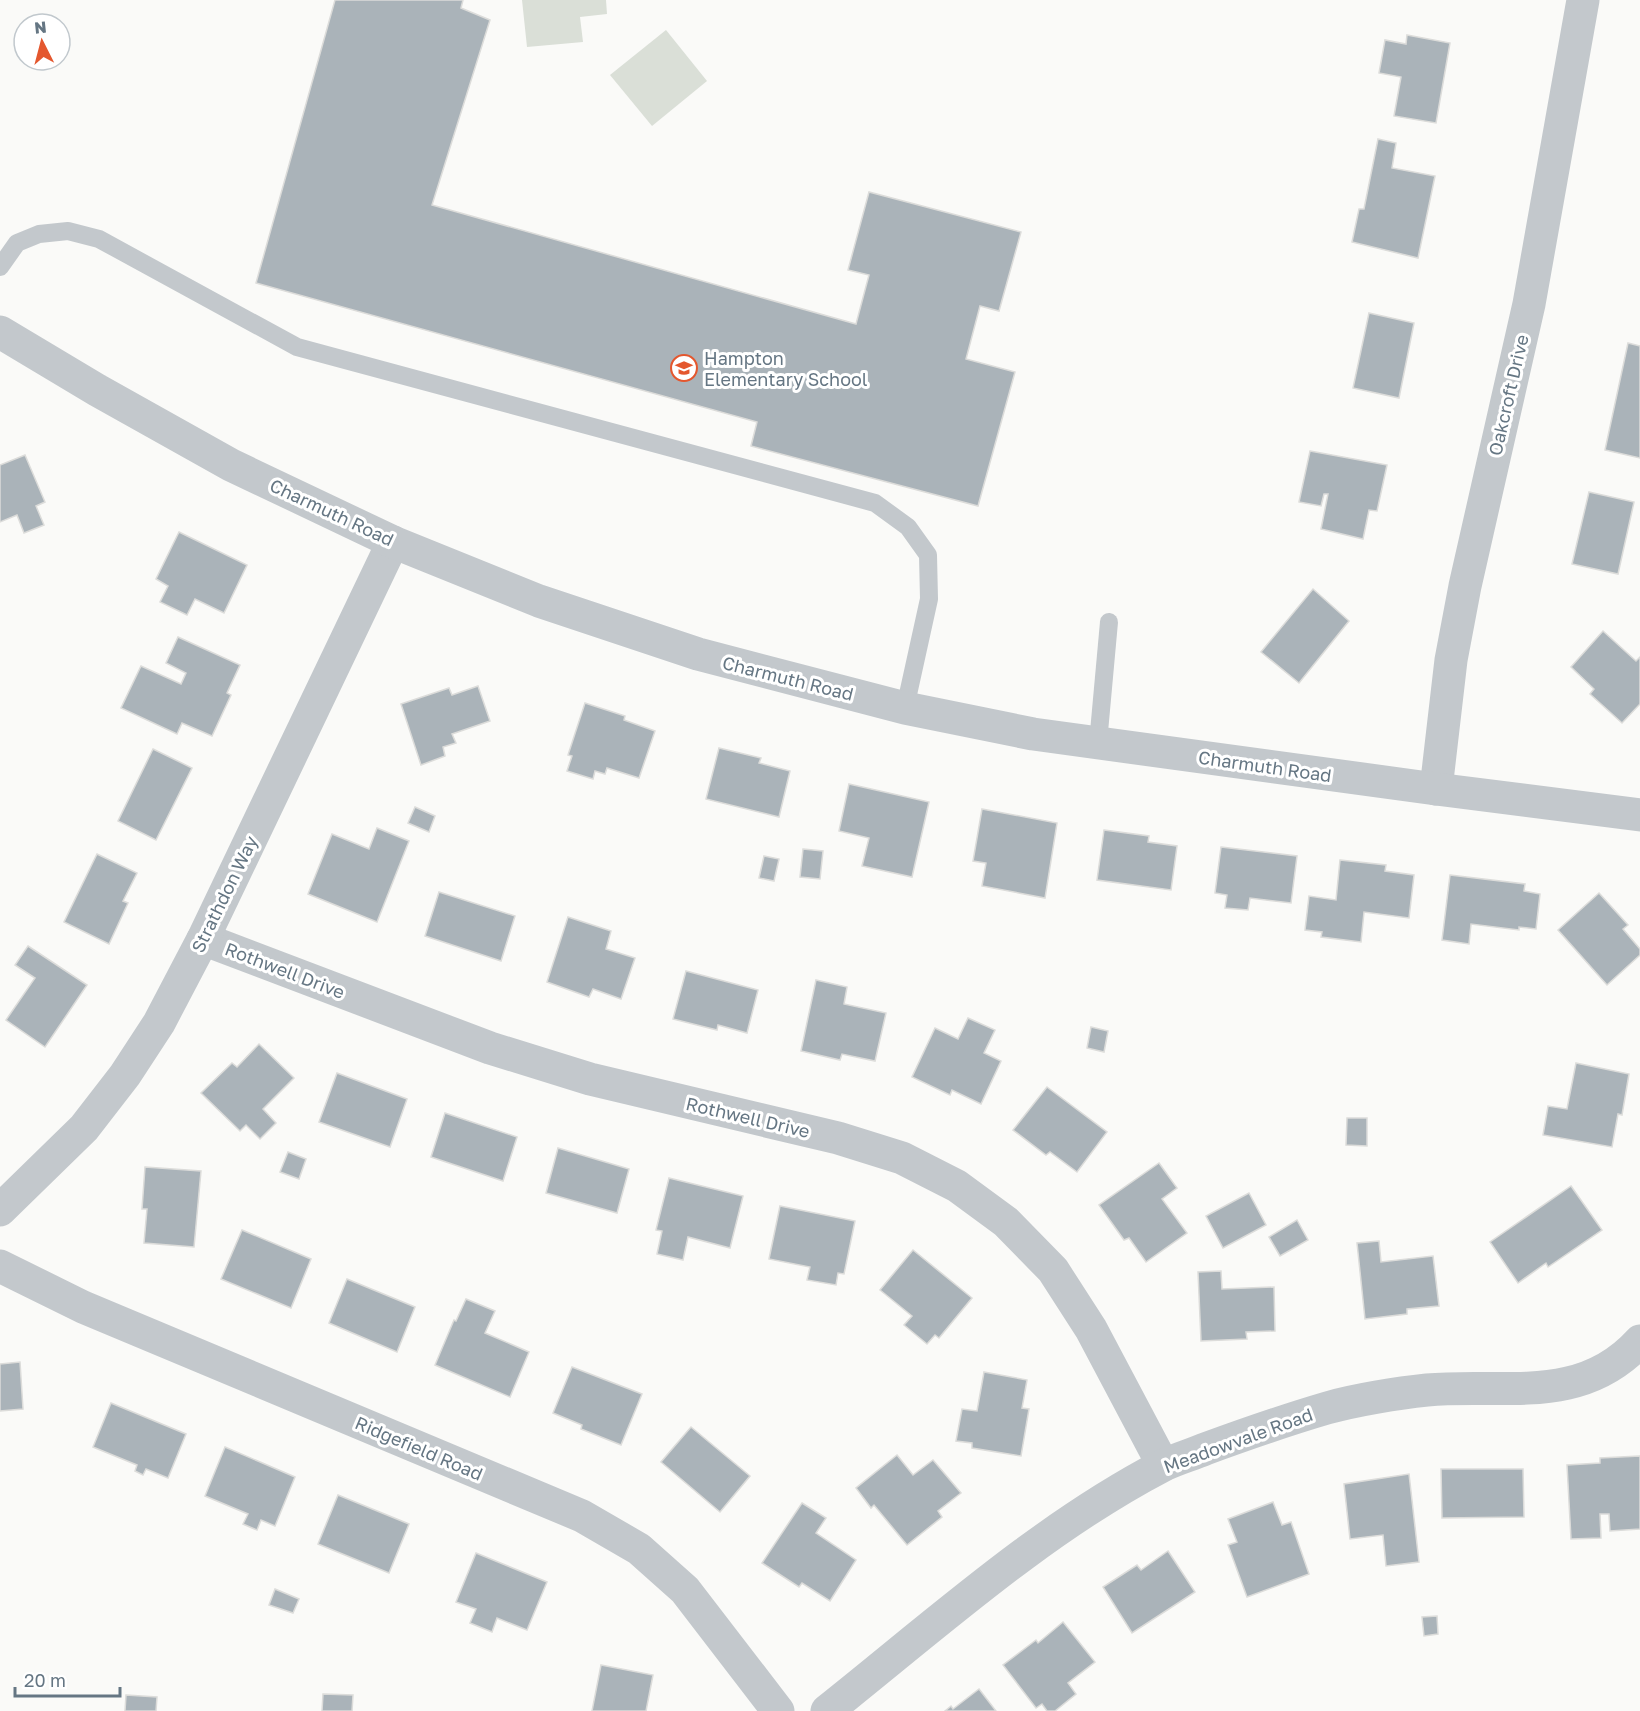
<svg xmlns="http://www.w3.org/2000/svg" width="1640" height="1711" font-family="'Golos Text',sans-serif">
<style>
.green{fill:#dadfd7}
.building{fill:#aab3b9;stroke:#dcdcda;stroke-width:1.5}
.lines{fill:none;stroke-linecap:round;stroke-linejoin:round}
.service{stroke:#c3c8cc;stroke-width:18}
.minor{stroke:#c3c8cc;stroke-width:33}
.tertiary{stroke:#c3c8cc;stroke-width:33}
.labels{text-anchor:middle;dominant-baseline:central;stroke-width:6;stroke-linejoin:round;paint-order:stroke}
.poi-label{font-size:18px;fill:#657683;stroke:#fff;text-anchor:start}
.street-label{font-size:18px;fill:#657683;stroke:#fff}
</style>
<rect width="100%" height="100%" fill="#fafaf8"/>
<g class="green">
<path d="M522 0H606L607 14 580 17 583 42 527 47Z"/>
<path d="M666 30 707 81 652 126 610 75Z"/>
</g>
<g class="building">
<path d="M335 0H463L461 8 490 20 432 205 856 324 869 275 848 270 869 192 1021 232 999 311 980 306 966 359 1015 372 978 506 751 446 757 422 256 283Z"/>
<path d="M1407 35 1450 43 1436 123 1394 116 1401 77 1379 73 1385 40 1406 44Z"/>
<path d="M1378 139 1396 143 1392 168 1435 176 1418 258 1352 242 1359 209H1364Z"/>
<path d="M1369 313 1414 323 1399 398 1353 388Z"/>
<path d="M1628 343 1640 346V458L1605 450Z"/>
<path d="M1310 451 1387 465 1377 511 1369 510 1363 539 1321 529 1328 494H1324L1321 506 1299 502Z"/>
<path d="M25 455 45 502 36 506 44 525 24 533 17 515 0 522V465Z"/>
<path d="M1589 492 1634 502 1618 574 1572 564Z"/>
<path d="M179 532 247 565 224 613 195 599 187 615 160 602 168 586 156 579Z"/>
<path d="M1313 589 1349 621 1299 683 1261 652Z"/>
<path d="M1603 631 1636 661 1640 657V704L1622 723 1590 694 1594 689 1571 667Z"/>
<path d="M178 637 240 665 227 693 231 695 212 736 182 723 177 734 121 708 141 666 181 684 186 673 166 663Z"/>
<path d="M478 686 490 721 452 734 456 743 443 747 445 756 421 765 401 704 449 688 452 695Z"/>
<path d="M585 703 625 716 624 720 655 731 639 778 607 768 605 774 595 771 593 779 567 771 572 756 568 755Z"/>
<path d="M719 748 761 758 759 763 790 771 779 817 706 799Z"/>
<path d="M153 749 192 768 156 840 118 821Z"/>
<path d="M849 784 929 802 912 877 862 866 869 838 839 831Z"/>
<path d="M415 807 435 816 429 832 408 823Z"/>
<path d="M982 809 1057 823 1045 898 982 886 986 863 973 861Z"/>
<path d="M377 828 409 841 377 922 308 894 332 834 369 849Z"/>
<path d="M1104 830 1149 836 1148 842 1177 846 1171 890 1097 880Z"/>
<path d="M1221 847 1297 856 1291 903 1250 898 1248 910 1225 908 1227 895 1215 893Z"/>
<path d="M803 849 823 851 820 879 800 877Z"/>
<path d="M97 854 137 873 123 901 128 903 109 944 64 922Z"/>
<path d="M764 856 779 859 774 881 759 878Z"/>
<path d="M1340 860 1386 865 1385 871 1414 875 1409 918 1364 912 1361 942 1321 937 1322 932 1305 930 1309 896 1336 900Z"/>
<path d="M1450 875 1525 884 1524 891 1540 894 1536 929 1519 927V930L1471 924 1469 944 1442 940Z"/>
<path d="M439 892 515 916 501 961 425 936Z"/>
<path d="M1599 893 1628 925 1623 929 1640 949V955L1607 985 1558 930Z"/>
<path d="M568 917 611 931 606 949 635 958 621 999 593 989 589 997 547 982Z"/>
<path d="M28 946 87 985 45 1047 6 1020 35 978 15 965Z"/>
<path d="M686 971 758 990 747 1033 718 1025 717 1030 673 1019Z"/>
<path d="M816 980 847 987 844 1004 886 1013 875 1061 842 1054 840 1060 801 1051Z"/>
<path d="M968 1018 995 1030 984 1053 1001 1061 981 1104 952 1090 950 1095 912 1077 935 1028 958 1039Z"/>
<path d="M1091 1027 1108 1031 1104 1052 1087 1048Z"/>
<path d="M259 1044 294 1078 263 1109 276 1123 260 1139 246 1125 240 1131 201 1093 232 1063 237 1067Z"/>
<path d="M1576 1063 1629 1074 1622 1115 1618 1114 1612 1147 1543 1135 1548 1106 1567 1109Z"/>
<path d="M337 1073 407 1099 390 1147 319 1122Z"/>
<path d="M1047 1087 1107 1132 1077 1172 1050 1152 1046 1155 1013 1130Z"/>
<path d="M445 1113 517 1137 503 1181 431 1157Z"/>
<path d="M1347 1118H1367V1146L1346 1145Z"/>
<path d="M558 1148 629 1169 617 1213 546 1193Z"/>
<path d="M288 1152 306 1159 299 1179 280 1172Z"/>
<path d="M1159 1163 1177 1188 1162 1199 1187 1233 1146 1262 1129 1238 1124 1240 1099 1205Z"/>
<path d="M145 1167 201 1171 194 1247 144 1243 147 1209H142Z"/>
<path d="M669 1178 743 1196 730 1248 688 1237 683 1260 657 1254 662 1231 656 1230Z"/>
<path d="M1571 1186 1602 1230 1548 1267 1546 1263 1518 1283 1490 1242Z"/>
<path d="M1249 1193 1266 1225 1223 1248 1206 1216Z"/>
<path d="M780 1206 855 1221 844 1274 838 1273 836 1285 807 1280 810 1267 769 1259Z"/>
<path d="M1297 1220 1308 1240 1280 1256 1269 1237Z"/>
<path d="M242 1230 311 1259 291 1308 221 1279Z"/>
<path d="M1379 1241 1381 1262 1433 1256 1439 1306 1407 1309V1314L1365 1319 1357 1243Z"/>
<path d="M913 1250 972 1298 939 1338 935 1335 927 1344 904 1325 912 1316 880 1290Z"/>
<path d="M1221 1271 1222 1289 1274 1287 1275 1331 1246 1332 1247 1339 1201 1341 1198 1272Z"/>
<path d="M347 1279 415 1307 397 1352 329 1323Z"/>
<path d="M466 1299 495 1311 485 1333 529 1352 510 1397 435 1365 454 1320 456 1321Z"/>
<path d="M20 1362 23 1409 0 1411V1364Z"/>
<path d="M572 1367 642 1394 621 1445 581 1429 582 1425 553 1413Z"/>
<path d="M984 1372 1027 1380 1022 1408 1029 1409 1021 1456 972 1448V1443L956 1441 962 1409 977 1411Z"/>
<path d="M111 1403 186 1434 168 1478 146 1469 143 1475 135 1471 137 1465 93 1447Z"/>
<path d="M691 1427 750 1476 720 1512 661 1462Z"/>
<path d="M225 1447 295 1477 275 1526 261 1520 257 1530 243 1524 248 1514 205 1496Z"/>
<path d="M897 1455 913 1475 933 1460 961 1493 938 1511 942 1517 907 1545 874 1505 871 1508 856 1488Z"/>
<path d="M1640 1456V1529L1610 1531 1609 1514H1600L1601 1538 1571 1539 1567 1465 1600 1463V1458Z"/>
<path d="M1441 1469H1523L1524 1517 1442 1518Z"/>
<path d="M1409 1474 1419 1562 1386 1566 1383 1535 1350 1539 1344 1484Z"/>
<path d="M338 1495 409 1524 389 1573 318 1544Z"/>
<path d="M1273 1502 1282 1525 1291 1522 1309 1574 1247 1597 1228 1545 1237 1542 1228 1519Z"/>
<path d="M802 1503 826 1518 816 1533 856 1560 830 1601 802 1583 799 1587 762 1563Z"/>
<path d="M1168 1551 1195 1592 1132 1633 1103 1587 1137 1565 1141 1570Z"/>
<path d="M476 1553 547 1582 527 1630 497 1618 492 1632 470 1623 476 1609 456 1602Z"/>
<path d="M275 1589 299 1599 293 1613 269 1605Z"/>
<path d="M1437 1616 1438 1634 1424 1636 1422 1617Z"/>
<path d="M1063 1622 1095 1662 1068 1683 1076 1694 1055 1711H1047L1042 1704 1036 1708 1003 1665 1036 1640 1038 1643Z"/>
<path d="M601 1665 653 1675 646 1711H592Z"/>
<path d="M979 1689 996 1711H945L951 1706 953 1709Z"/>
<path d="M323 1694 353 1695 352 1711H322Z"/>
<path d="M126 1695 157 1697 156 1711H125Z"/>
</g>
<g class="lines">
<g class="service">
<path d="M0 267 17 243 39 234 68 231 99 239 297 347 875 503 908 527 928 555 929 599 905 708"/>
<path d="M1098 743 1109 622"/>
</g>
<g class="minor">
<path d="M1436 789 1451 660 1465 586 1529 304 1583 0"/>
<path d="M203 939 490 1048 590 1079 838 1138 902 1158 957 1186 1006 1222 1053 1270 1091 1329 1163 1465"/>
<path d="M0 1210 84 1128 125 1075 159 1023 203 939 393 542"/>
<path d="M0 1266 83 1307 582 1516 639 1549 685 1590 778 1711"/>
<path d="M827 1711C934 1626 1041 1529 1162 1466 1176 1459 1191 1455 1205 1449 1246 1434 1286 1420 1327 1408 1355 1400 1398 1393 1427 1390 1504 1383 1581 1406 1640 1341"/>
</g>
<path class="tertiary" d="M0 332 97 390 231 465 393 542 539 601 698 654 905 708 1033 734 1436 789 1640 815"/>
</g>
<defs>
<symbol id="school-ring" viewBox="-11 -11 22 22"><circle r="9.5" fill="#fff" stroke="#e4572e" stroke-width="1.5"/><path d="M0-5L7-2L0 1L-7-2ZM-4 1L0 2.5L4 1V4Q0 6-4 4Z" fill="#e4572e"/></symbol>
</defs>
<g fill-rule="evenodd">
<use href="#school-ring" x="669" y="353" width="30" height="30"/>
</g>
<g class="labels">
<g class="poi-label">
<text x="704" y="358">Hampton<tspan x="704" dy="21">Elementary School</tspan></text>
</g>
<g class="street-label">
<text transform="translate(1508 395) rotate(-77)">Oakcroft Drive</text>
<text transform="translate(332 512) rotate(25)">Charmuth Road</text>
<text transform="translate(788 678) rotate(14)">Charmuth Road</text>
<text transform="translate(1265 766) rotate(8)">Charmuth Road</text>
<text transform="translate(224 894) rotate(-64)">Strathdon Way</text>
<text transform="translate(285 970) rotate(21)">Rothwell Drive</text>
<text transform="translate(748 1117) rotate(13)">Rothwell Drive</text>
<text transform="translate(1238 1440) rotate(-20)">Meadowvale Road</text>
<text transform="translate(419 1448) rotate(23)">Ridgefield Road</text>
</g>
</g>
<g transform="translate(42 42) rotate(354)"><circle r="28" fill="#ffffff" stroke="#c1c8cd" stroke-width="1.5"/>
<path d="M0-4.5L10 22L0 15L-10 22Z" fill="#e4572e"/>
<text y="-9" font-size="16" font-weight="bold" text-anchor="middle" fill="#657683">N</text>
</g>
<path d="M15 1687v9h105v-9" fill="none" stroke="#657683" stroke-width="3"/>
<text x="24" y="1687" font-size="18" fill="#657683" stroke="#ffffff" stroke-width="4.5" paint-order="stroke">20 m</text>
</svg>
